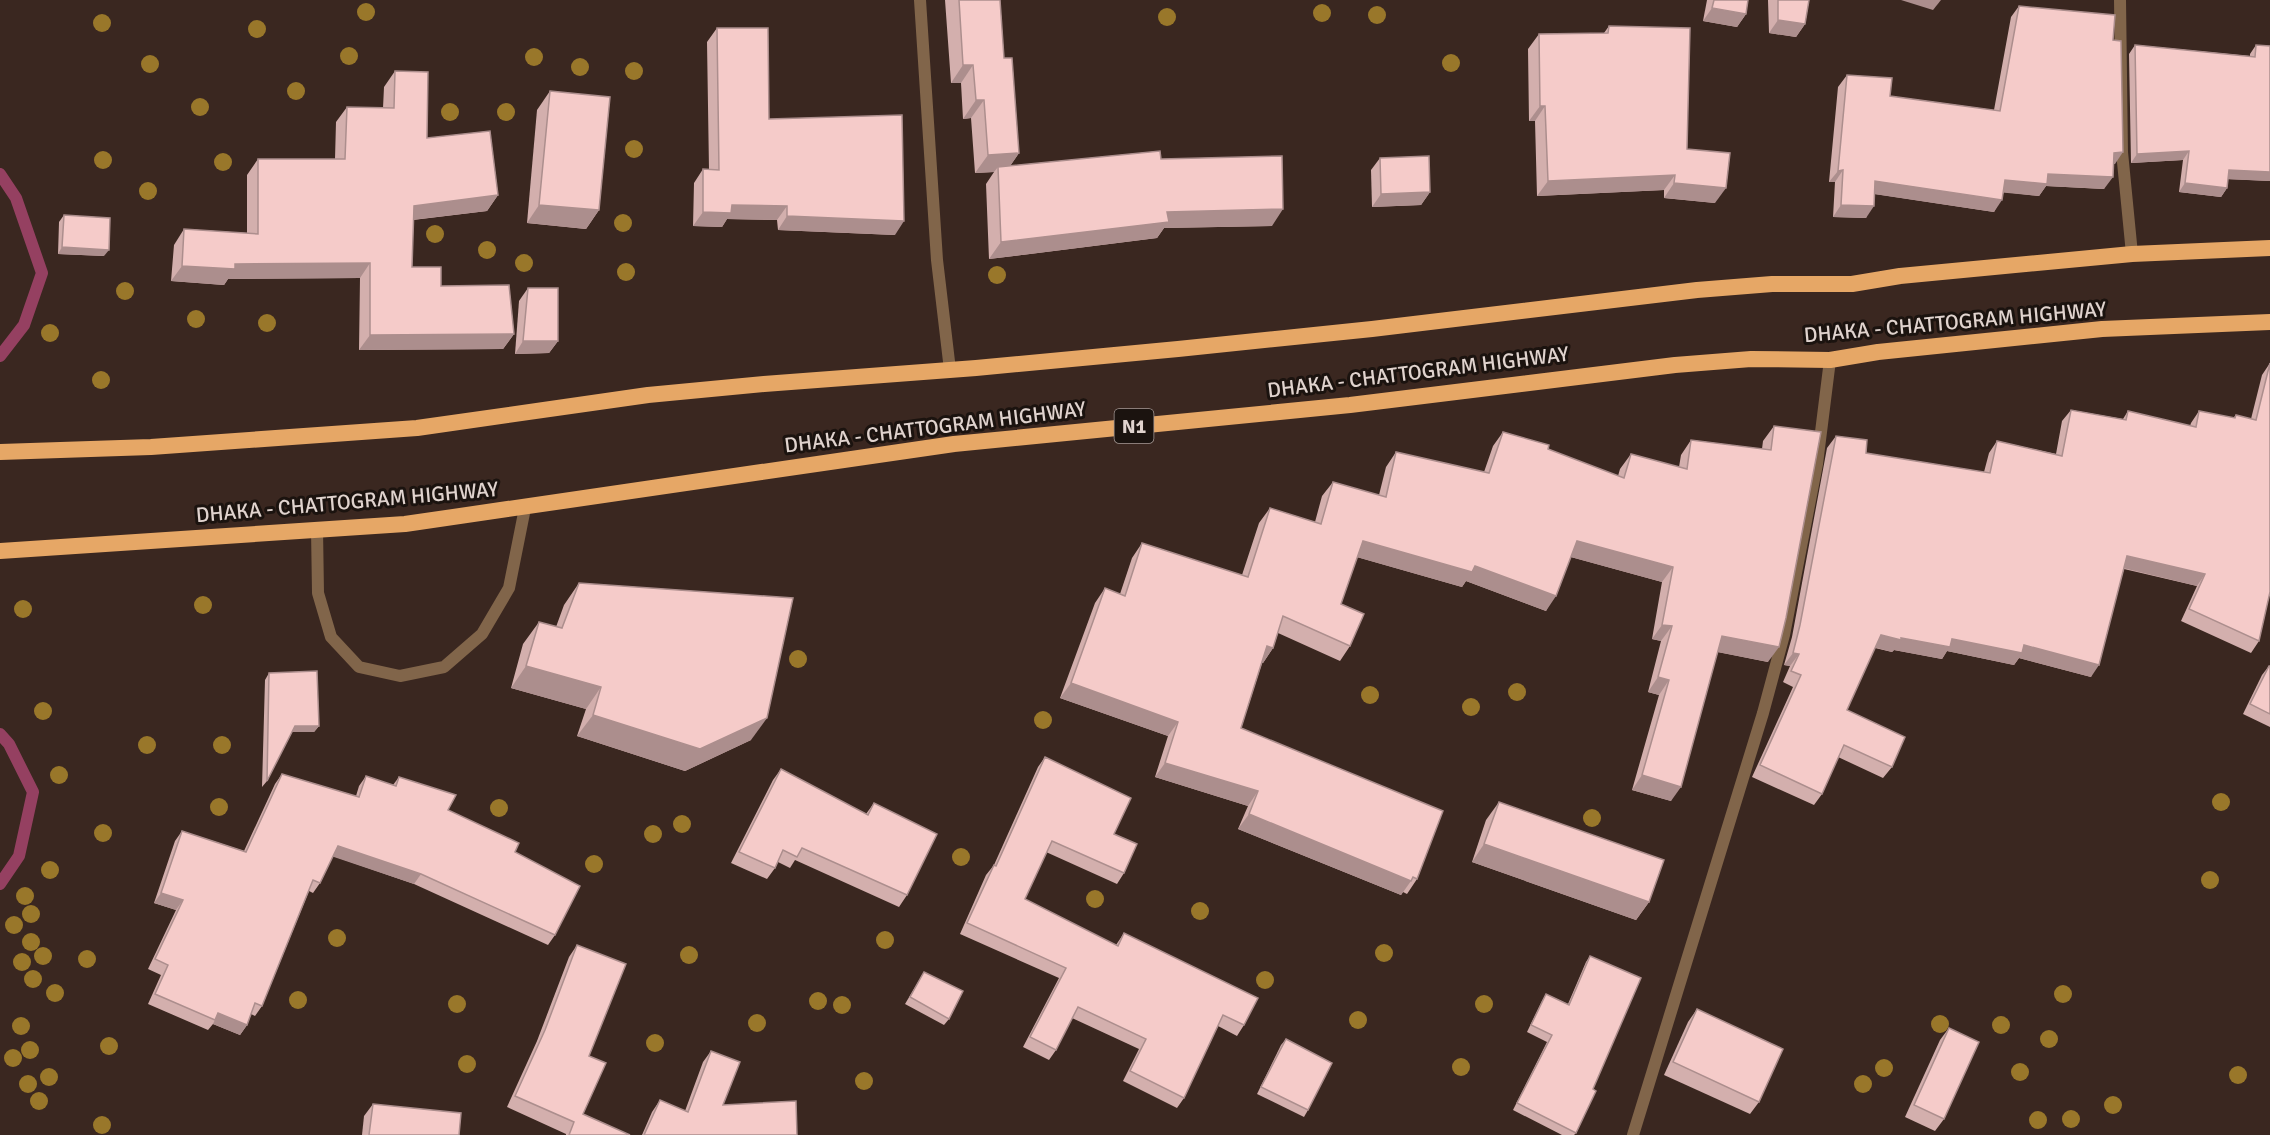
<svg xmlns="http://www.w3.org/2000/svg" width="2270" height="1135" font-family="Signika,sans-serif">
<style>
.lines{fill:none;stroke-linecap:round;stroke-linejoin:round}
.stream{stroke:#954061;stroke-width:12}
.service{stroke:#81654a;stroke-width:12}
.minor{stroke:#81654a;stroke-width:12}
.trunk{stroke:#e6a766;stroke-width:16}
.tree{fill:#99772a}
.wall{fill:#d3afad}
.shaded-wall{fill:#ac8e8d}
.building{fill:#f5cbc9;stroke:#ac8e8d;stroke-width:1.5}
.labels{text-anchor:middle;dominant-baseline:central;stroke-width:6;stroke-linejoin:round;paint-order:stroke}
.shield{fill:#1b130f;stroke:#a59995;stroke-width:1.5}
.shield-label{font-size:20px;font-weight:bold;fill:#e0d3ce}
.street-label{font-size:21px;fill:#e0d3ce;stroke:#1b130f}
</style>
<rect width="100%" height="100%" fill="#3a2720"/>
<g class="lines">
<g class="stream">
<path d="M0 174 16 198 42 273 24 325 0 356"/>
<path d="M0 734 9 744 33 792 19 856 0 884"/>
</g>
<g class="service">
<path d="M920 0 937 260 950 370"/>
<path d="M317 529 318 593 331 637 359 667 400 676 444 667 482 634 509 588 525 508"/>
</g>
<g class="minor">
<path d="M2120 0 2122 152 2132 254"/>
<path d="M1633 1135 1763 713 1784 635 1817 464 1830 360"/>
</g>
<g class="trunk">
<path d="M0 452 151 447 417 428 648 395 764 384 976 368 1178 349 1372 329 1697 290 1772 284H1852L1900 276 2132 254 2270 248"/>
<path d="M0 551 405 524 954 444 1350 405 1675 365 1751 359 1830 360 1878 352 2102 329 2270 322"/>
</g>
</g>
<g class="tree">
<circle cx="366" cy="12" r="9"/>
<circle cx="1322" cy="13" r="9"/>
<circle cx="1377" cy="15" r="9"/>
<circle cx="1167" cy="17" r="9"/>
<circle cx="102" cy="23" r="9"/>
<circle cx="257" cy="29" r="9"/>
<circle cx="349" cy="56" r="9"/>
<circle cx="534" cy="57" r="9"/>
<circle cx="1451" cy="63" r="9"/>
<circle cx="150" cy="64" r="9"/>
<circle cx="580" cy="67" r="9"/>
<circle cx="634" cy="71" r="9"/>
<circle cx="296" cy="91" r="9"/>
<circle cx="200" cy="107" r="9"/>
<circle cx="450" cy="112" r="9"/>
<circle cx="506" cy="112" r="9"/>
<circle cx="634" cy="149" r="9"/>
<circle cx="103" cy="160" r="9"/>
<circle cx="223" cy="162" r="9"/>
<circle cx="148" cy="191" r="9"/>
<circle cx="623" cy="223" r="9"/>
<circle cx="435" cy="234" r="9"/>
<circle cx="487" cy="250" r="9"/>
<circle cx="524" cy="263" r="9"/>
<circle cx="626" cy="272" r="9"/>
<circle cx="997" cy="275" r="9"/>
<circle cx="125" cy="291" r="9"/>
<circle cx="196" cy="319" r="9"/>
<circle cx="267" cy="323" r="9"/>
<circle cx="50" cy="333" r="9"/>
<circle cx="101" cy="380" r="9"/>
<circle cx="203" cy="605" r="9"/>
<circle cx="23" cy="609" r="9"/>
<circle cx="798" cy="659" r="9"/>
<circle cx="1517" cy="692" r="9"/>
<circle cx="1370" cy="695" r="9"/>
<circle cx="1471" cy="707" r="9"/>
<circle cx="43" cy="711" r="9"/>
<circle cx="1043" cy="720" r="9"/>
<circle cx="147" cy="745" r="9"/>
<circle cx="222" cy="745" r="9"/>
<circle cx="59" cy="775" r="9"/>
<circle cx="2221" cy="802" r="9"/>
<circle cx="219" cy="807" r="9"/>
<circle cx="499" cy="808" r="9"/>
<circle cx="1592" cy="818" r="9"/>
<circle cx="682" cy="824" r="9"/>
<circle cx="103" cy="833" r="9"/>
<circle cx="653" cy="834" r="9"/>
<circle cx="961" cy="857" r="9"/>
<circle cx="594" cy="864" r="9"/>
<circle cx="50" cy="870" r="9"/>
<circle cx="2210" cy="880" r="9"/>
<circle cx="25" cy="896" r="9"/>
<circle cx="1095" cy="899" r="9"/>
<circle cx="1200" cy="911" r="9"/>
<circle cx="31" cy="914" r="9"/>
<circle cx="14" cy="925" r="9"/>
<circle cx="337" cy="938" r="9"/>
<circle cx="885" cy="940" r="9"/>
<circle cx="31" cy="942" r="9"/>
<circle cx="1384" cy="953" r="9"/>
<circle cx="689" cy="955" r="9"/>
<circle cx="43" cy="956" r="9"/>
<circle cx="87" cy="959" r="9"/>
<circle cx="22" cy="962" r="9"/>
<circle cx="33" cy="979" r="9"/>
<circle cx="1265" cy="980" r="9"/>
<circle cx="55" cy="993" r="9"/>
<circle cx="2063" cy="994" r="9"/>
<circle cx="298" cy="1000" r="9"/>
<circle cx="818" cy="1001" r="9"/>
<circle cx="457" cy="1004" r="9"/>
<circle cx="1484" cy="1004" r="9"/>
<circle cx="842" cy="1005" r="9"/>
<circle cx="1358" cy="1020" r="9"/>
<circle cx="757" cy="1023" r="9"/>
<circle cx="1940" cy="1024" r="9"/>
<circle cx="2001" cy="1025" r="9"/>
<circle cx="21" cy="1026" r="9"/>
<circle cx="2049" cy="1039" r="9"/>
<circle cx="655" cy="1043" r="9"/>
<circle cx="109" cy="1046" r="9"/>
<circle cx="30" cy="1050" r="9"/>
<circle cx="13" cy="1058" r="9"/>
<circle cx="467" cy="1064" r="9"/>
<circle cx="1461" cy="1067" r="9"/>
<circle cx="1884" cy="1068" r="9"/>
<circle cx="2020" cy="1072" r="9"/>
<circle cx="2238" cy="1075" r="9"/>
<circle cx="49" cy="1077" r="9"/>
<circle cx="864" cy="1081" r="9"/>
<circle cx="28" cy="1084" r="9"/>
<circle cx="1863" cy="1084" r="9"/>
<circle cx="39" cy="1101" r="9"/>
<circle cx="2113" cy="1105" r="9"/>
<circle cx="2071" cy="1119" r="9"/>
<circle cx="2038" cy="1120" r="9"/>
<circle cx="102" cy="1125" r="9"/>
</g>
<g class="wall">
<path d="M945 0H1000L1004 58 1019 153 1010 166 1161 159 1272 226 1164 228 1157 238 989 259 986 184 994 172 975 173 971 118 963 119 961 83H951Z"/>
<path d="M1707 0H1748L1746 14 1737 27 1703 21Z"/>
<path d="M1768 0H1809L1805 24 1796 37 1769 33Z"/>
<path d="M2019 6 2113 40 2115 164H2113L2104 189 2046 186 2039 196 2004 192 1994 212 1875 194 1866 218 1833 217 1835 182H1829L1838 87 1847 75 1890 96 1994 110 2011 17Z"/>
<path d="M1609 26 1687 149 1715 203 1664 198V190L1537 196 1535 121H1529L1528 49 1539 34 1604 33Z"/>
<path d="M717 28 769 119 895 235 778 230 777 220 727 219 722 227 693 226 694 183 703 169 709 170 707 42Z"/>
<path d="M2135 45 2250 56V54L2256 45 2270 46V181L2228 179 2227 188 2221 197 2179 192 2183 160 2131 163 2129 54Z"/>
<path d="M395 71 427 138 498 195 487 211 413 220 412 267 514 334 503 349 359 350 360 278 228 279 224 285 171 281 174 245 184 229 247 233V175L258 159H335L336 122 347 107 383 108 384 87Z"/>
<path d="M550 91 599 210 586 229 527 223 537 110Z"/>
<path d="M1380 158 1430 192 1421 205 1372 207 1371 170Z"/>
<path d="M64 215 104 256 58 254 59 222Z"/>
<path d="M528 288 558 341 549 353 515 354 519 301Z"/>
<path d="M2270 363 2259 641 2251 653 2181 621 2197 586 2124 569 2091 677 2019 658 2014 665 1947 651 1942 659 1894 650 1892 652 1875 648 1847 710 1892 767 1883 778 1838 757 1822 794 1814 805 1752 777 1793 687 1783 682 1790 666 1784 665 1792 637 1827 448 1836 436 1866 453 1984 472 1989 453 1997 441 2056 454 2062 421 2071 410 2123 419 2128 411 2190 426 2191 423 2199 411 2233 418 2236 415 2251 419 2262 375Z"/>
<path d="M1774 426 1768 662 1718 652 1671 801 1632 790 1659 695 1648 692 1661 641 1652 639 1662 582 1571 557 1546 611 1466 581 1462 587 1357 557 1341 604 1350 646 1340 661 1278 633 1273 648 1263 663H1262L1241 728 1417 879 1407 894 1403 892 1401 895 1238 829 1248 806 1155 777 1168 736 1060 698 1095 603 1105 588 1120 594 1132 558 1142 543 1242 575 1259 523 1270 508 1315 522 1322 496 1333 482 1379 495 1386 467 1396 452 1484 472 1493 446 1503 432 1618 476 1620 469 1631 454 1679 467 1681 455 1691 440 1762 449 1763 441Z"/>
<path d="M579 583 751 740 685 771 577 736 586 709 511 688 523 644 539 622 556 627 564 605Z"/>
<path d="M2269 666H2270V727L2243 714 2262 675Z"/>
<path d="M269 673 319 726 314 732H292L267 781 262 787 265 680Z"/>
<path d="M1045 757 1114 834 1124 873 1117 884 1046 852 1025 899 1116 945 1124 933 1244 1025 1237 1036 1218 1026 1184 1098 1177 1108 1123 1081 1139 1049 1072 1018 1056 1050 1049 1060 1023 1047 1059 978 960 934 986 875 994 865 1038 767Z"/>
<path d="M781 769 866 814 874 803 907 895 899 907 795 860 790 868 778 862 775 868 767 879 731 863 773 780Z"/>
<path d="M282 774 356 796 359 786 366 776 393 785 399 777 448 810 515 852 555 935 548 945 414 884 333 856 320 883 313 893 309 891 262 1006 255 1016 251 1014 247 1025 240 1035 213 1024 208 1030 148 1004 161 975 148 969 176 910 154 903 175 841 182 831 244 851 275 784Z"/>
<path d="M1499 802 1649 902 1636 920 1472 862 1486 820Z"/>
<path d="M577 945 589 1056 583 1114 630 1135H566V1134L507 1107 537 1041 569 957Z"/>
<path d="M1590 956 1593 1089 1576 1133 1574 1135H1562L1513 1110 1547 1042 1527 1032 1542 1001 1546 994 1568 1004 1586 962Z"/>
<path d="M924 972 949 1019 944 1025 905 1004Z"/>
<path d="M1697 1009 1759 1102 1750 1114 1664 1075 1688 1022Z"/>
<path d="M1949 1028 1944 1119 1935 1131 1905 1117 1940 1040Z"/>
<path d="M1286 1039 1308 1110 1304 1117 1257 1094 1281 1045Z"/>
<path d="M711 1051 723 1105 797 1135H642L652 1112 660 1100 685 1111 703 1062Z"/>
<path d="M373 1104 459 1135H362L364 1116Z"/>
</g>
<g class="shaded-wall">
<path d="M1901 0H1941L1933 10Z"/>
<path d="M1712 8 1746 14 1737 27 1703 21Z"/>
<path d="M1778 20 1805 24 1796 37 1769 33Z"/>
<path d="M963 65H973L961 83H951Z"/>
<path d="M976 100H984L971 118 963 119Z"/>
<path d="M1540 106H1545L1535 121H1529Z"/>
<path d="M2189 151 2183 160 2131 163 2137 154Z"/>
<path d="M2123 152 2115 164H2106L2114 153Z"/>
<path d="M1019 153 1006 172 998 167 994 172 975 173 988 155Z"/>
<path d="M1843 170 1835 182H1829L1838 171Z"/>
<path d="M2229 170 2270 172V181L2223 179Z"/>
<path d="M2048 174 2113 177 2104 189 2046 186 2039 196 1997 192 2005 180Z"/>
<path d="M1675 175 1664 190 1537 196 1548 181Z"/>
<path d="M1875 181 2002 200 1994 212 1867 193Z"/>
<path d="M1674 183 1726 188 1715 203 1664 198Z"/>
<path d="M2185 183 2227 188 2221 197 2179 192Z"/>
<path d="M1430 192 1421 205 1372 207 1381 194Z"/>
<path d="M498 195 487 211 403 221 414 206Z"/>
<path d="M539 205 599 210 586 229 527 223Z"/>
<path d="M732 205 787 206 777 220 727 219 722 227 693 226 703 212Z"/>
<path d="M1841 205 1874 206 1866 218 1833 217Z"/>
<path d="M1283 209 1272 226 1164 228 1157 238 989 259 1001 242 1167 212Z"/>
<path d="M787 216 904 221 895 235 778 230Z"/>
<path d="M62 247 109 250 104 256 58 254Z"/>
<path d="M370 263 360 278 228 279 224 285 171 281 182 266 235 264Z"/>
<path d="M514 334 503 349 359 350 370 335Z"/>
<path d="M523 341H558L549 353 515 354Z"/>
<path d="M1363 541 1475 566 1556 596 1546 611 1466 581 1462 587 1353 556Z"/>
<path d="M1577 541 1673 567 1662 582 1567 556Z"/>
<path d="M2127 556 2205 574 2197 586 2119 567Z"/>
<path d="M1662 625 1672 626 1661 641 1652 639Z"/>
<path d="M1881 635 1901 638 1952 639 2024 645 2099 665 2091 677 2019 658 2014 665 1947 651 1942 659 1894 650 1892 652 1873 647Z"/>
<path d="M1722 636 1779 647 1768 662 1712 651Z"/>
<path d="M1267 646 1273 648 1263 663 1257 661Z"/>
<path d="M1793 653 1799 654 1790 666 1784 665Z"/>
<path d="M526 666 601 687 586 709 511 688Z"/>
<path d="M1658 677 1669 680 1659 695 1648 692Z"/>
<path d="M1071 683 1178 722 1168 736 1060 698Z"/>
<path d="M593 715 767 718 751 740 685 771 577 736Z"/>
<path d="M295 726H319L314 732H291Z"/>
<path d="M1165 763 1258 791 1248 806 1155 777Z"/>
<path d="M1642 775 1681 787 1671 801 1632 790Z"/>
<path d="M1249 814 1411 881 1401 895 1238 829Z"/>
<path d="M1484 844 1649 902 1636 920 1472 862Z"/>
<path d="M338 846 421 874 414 884 331 856Z"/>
<path d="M161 893 183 900 176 910 154 903Z"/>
<path d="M218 1013 247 1025 240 1035 213 1024Z"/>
</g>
<g class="building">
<path d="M959 0H1000L1004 58H1012L1019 153 988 155 984 100H976L973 65H963Z"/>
<path d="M1714 0H1748L1746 14 1712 8Z"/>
<path d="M1778 0H1809L1805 24 1778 20Z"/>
<path d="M2019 6 2115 15 2113 40 2121 41 2123 152 2114 153 2113 177 2048 174 2047 184 2005 180 2002 200 1875 181 1874 206 1841 205 1843 170 1838 171 1847 75 1892 78 1890 96 2000 111Z"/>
<path d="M1609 26 1690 28 1687 149 1730 153 1726 188 1674 183 1675 175 1548 181 1545 106H1540L1539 34 1608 33Z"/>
<path d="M717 28H768L769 119 902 115 904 221 787 216V206L732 205 731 213 703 212V169L719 170Z"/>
<path d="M2135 45 2255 57 2256 45 2270 46V172L2229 170 2227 188 2185 183 2189 151 2137 154Z"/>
<path d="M395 71 428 72 427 138 490 131 498 195 414 206 412 267H441V286L509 285 514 334 370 335V263L235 264V269L182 266 184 229 258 234V159H345L347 107 394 108Z"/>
<path d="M550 91 610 97 599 210 539 205Z"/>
<path d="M1160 151 1161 159 1282 156 1283 209 1167 212 1169 222 1001 242 998 167Z"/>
<path d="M1429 156 1430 192 1381 194 1380 158Z"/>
<path d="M64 215 110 218 109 250 62 247Z"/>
<path d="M528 288H558V341H523Z"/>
<path d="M2270 363V592L2259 641 2189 609 2205 574 2127 556 2099 665 2024 645 2022 653 1952 639 1950 647 1901 638V640L1881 635 1847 710 1905 737 1892 767 1844 745 1822 794 1760 765 1801 675 1791 671 1799 654 1793 653 1800 625 1836 436 1867 440 1866 453 1990 473 1997 441 2062 456 2071 410 2126 420 2128 411 2196 427 2199 411 2235 418 2236 415 2256 420Z"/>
<path d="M1774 426 1821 432 1786 618 1779 647 1722 636 1681 787 1642 775 1669 680 1658 677 1672 626 1662 625 1673 567 1577 541 1556 596 1475 566 1472 572 1363 541 1341 604 1364 614 1350 646 1283 616 1273 648 1267 646 1241 728 1443 811 1417 879 1413 877 1411 881 1249 814 1258 791 1165 763 1178 722 1071 683 1105 588 1125 596 1142 543 1248 577 1270 508 1321 524 1333 482 1386 497 1396 452 1489 473 1503 432 1549 445 1548 449 1624 478 1631 454 1687 469 1691 440 1771 450Z"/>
<path d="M579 583 793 598 767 718 700 749 593 715 601 687 526 666 539 622 562 628Z"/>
<path d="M2269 666H2270V714L2250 704Z"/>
<path d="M317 671 319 726H295L267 781 269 673Z"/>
<path d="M1045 757 1131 798 1114 834 1137 844 1124 873 1052 841 1025 899 1118 946 1124 933 1258 998 1244 1025 1223 1015 1184 1098 1130 1071 1146 1039 1078 1007 1056 1050 1030 1037 1066 968 967 923 994 865 996 866Z"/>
<path d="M781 769 868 815 874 803 937 834 907 895 802 848 797 857 783 850 775 868 739 852Z"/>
<path d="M282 774 359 797 366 776 396 786 399 777 456 795 448 810 519 843 515 852 580 886 555 935 421 874 338 846 320 883 313 880 262 1006 255 1003 247 1025 218 1013 215 1020 155 994 168 965 155 959 183 900 161 893 182 831 246 852Z"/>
<path d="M1499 802 1664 860 1649 902 1484 844Z"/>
<path d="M577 945 626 964 589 1056 606 1063 583 1114 630 1135H569L574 1122 515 1096 545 1030Z"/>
<path d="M1590 956 1641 978 1593 1089 1596 1091 1576 1133 1517 1103 1552 1035 1531 1025 1546 994 1569 1005Z"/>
<path d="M924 972 963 991 949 1019 910 997Z"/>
<path d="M1697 1009 1783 1049 1759 1102 1673 1062Z"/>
<path d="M1949 1028 1979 1042 1944 1119 1914 1105Z"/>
<path d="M1286 1039 1332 1063 1308 1110 1261 1087Z"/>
<path d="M711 1051 740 1062 723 1105 796 1101 797 1135H644L660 1100 688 1112Z"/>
<path d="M373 1104 461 1113 459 1135H369Z"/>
</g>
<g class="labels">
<rect class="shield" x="1114.5" y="409" width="39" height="34" rx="4.5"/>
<g class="shield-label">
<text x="1134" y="426">N1</text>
</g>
<g class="street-label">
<text transform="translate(1955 322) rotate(-5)">DHAKA - CHATTOGRAM HIGHWAY</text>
<text transform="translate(1418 372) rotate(-7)">DHAKA - CHATTOGRAM HIGHWAY</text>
<text transform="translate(935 427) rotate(-7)">DHAKA - CHATTOGRAM HIGHWAY</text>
<text transform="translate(347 502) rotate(-5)">DHAKA - CHATTOGRAM HIGHWAY</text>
</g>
</g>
</svg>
